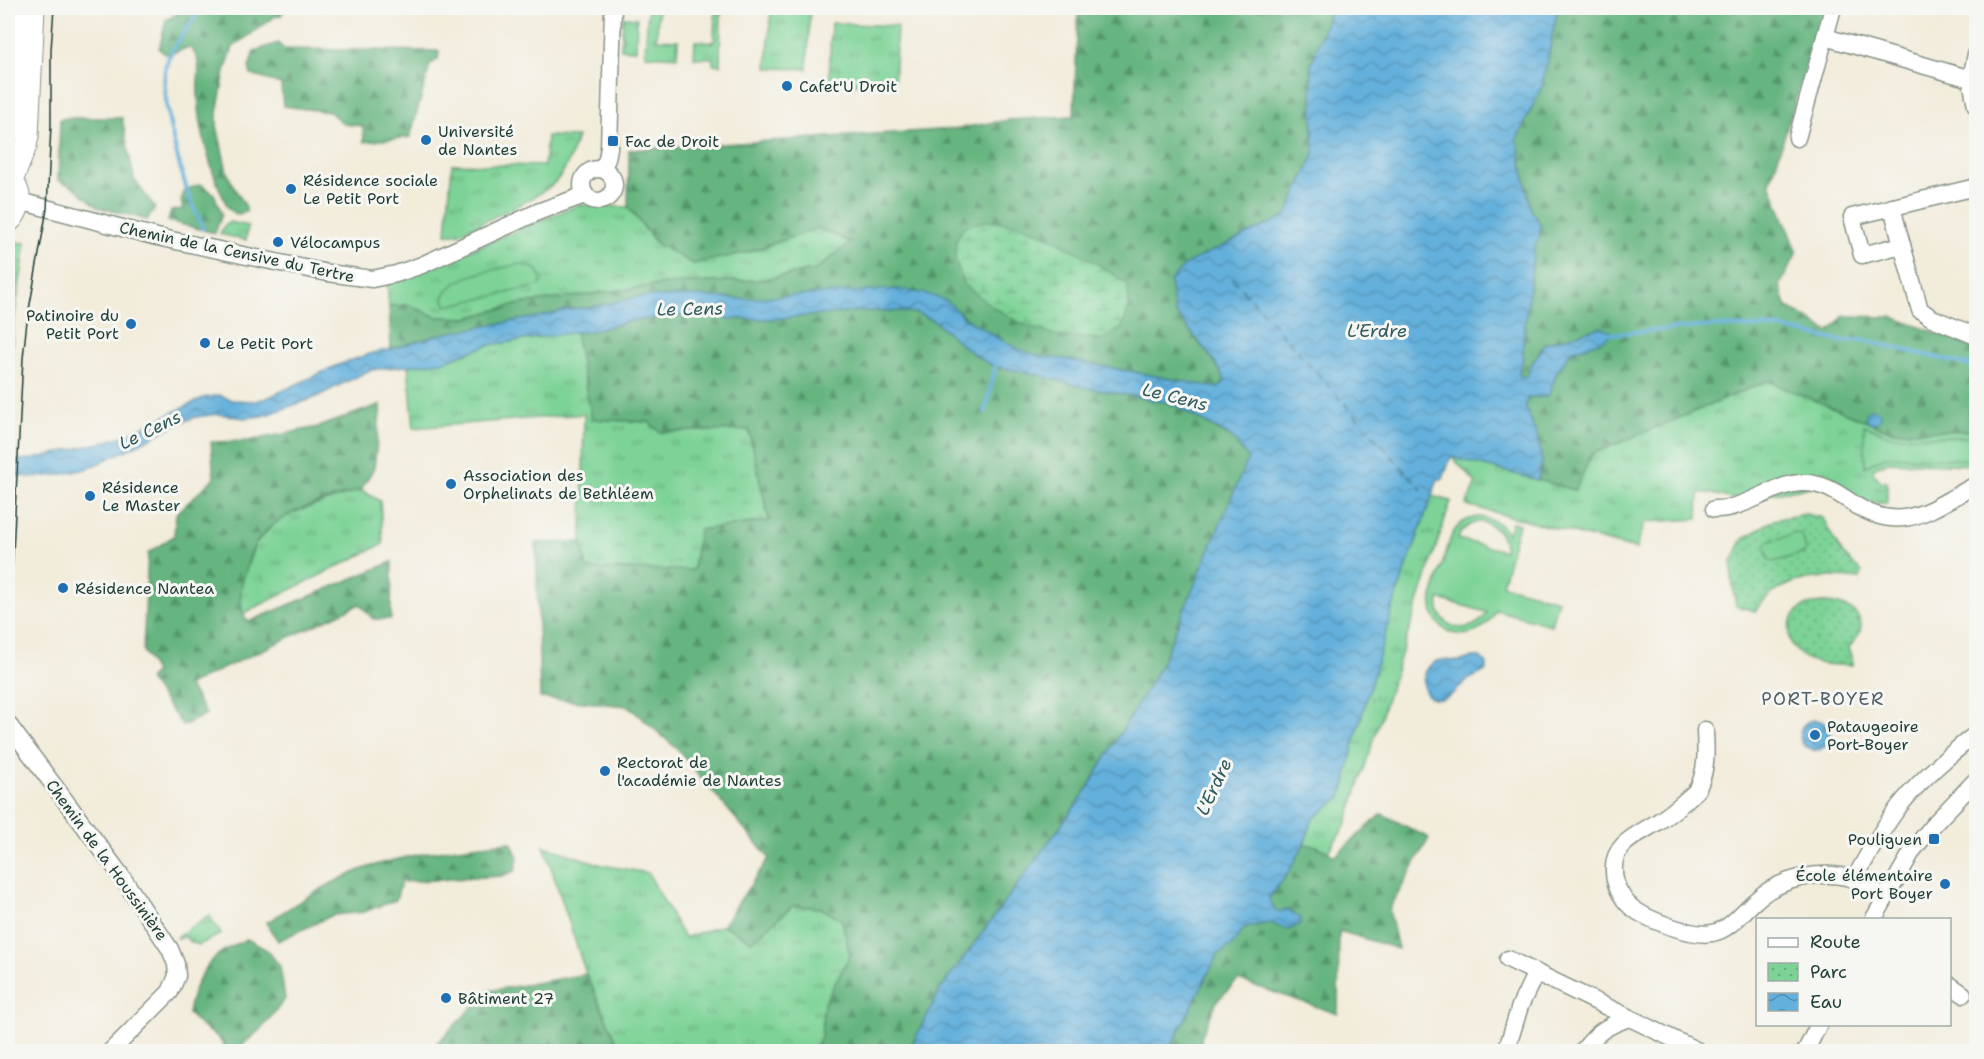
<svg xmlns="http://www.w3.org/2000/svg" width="1984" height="1059" font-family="'Shantell Sans',sans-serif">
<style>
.grass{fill:url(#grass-tufts);stroke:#4e8866;stroke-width:1.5}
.forest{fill:url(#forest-firs);stroke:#42795a;stroke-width:1.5}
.wetland{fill:url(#wetland-marsh);stroke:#4e8866;stroke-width:1.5}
.park{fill:url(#park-dots);stroke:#4e8866;stroke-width:1.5}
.garden{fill:#7dd397;stroke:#4e8866;stroke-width:1.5;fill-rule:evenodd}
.water{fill:url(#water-waves);stroke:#417688;stroke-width:1.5}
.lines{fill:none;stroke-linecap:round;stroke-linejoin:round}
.stream{stroke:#63b0dc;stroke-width:4}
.ferry{stroke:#305a5e;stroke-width:1.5;stroke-dasharray:8 6;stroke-linecap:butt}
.minor-casing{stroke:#889488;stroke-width:19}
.major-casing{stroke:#889488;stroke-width:23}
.minor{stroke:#fff;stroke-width:16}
.major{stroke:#fff;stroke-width:21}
.tram{stroke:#1f3d34;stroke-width:1.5}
.poi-dot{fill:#1f6fb2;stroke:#f6f6f2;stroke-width:2}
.labels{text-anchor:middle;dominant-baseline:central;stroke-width:6;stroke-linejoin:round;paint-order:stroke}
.poi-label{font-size:16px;fill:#1f3d34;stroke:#f6f6f2;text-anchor:start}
.street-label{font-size:16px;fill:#1f3d34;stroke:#f6f6f2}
.water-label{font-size:18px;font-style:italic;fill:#305a5e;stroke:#f6f6f2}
.neighbourhood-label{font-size:18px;letter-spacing:1.5px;fill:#515f66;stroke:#f6f6f2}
</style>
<defs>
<pattern id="grass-tufts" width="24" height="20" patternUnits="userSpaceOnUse" patternTransform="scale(1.5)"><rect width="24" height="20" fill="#7dd397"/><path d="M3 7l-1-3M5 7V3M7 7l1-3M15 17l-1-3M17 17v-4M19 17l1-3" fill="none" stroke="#66ac7c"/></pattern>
<pattern id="forest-firs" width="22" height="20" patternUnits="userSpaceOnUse" patternTransform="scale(1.5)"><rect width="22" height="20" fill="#66b580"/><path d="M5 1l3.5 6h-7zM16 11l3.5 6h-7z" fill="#53946a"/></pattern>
<pattern id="wetland-marsh" width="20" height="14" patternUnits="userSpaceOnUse" patternTransform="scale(1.5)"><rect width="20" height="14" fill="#7dd397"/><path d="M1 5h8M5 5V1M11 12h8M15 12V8" fill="none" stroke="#66ac7c"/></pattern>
<pattern id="park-dots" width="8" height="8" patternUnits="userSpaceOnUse" patternTransform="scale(1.5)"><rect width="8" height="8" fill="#7dd397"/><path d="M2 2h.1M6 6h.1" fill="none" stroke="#66ac7c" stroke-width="1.8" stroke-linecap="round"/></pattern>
<pattern id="water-waves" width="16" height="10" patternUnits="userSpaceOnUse" patternTransform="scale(1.5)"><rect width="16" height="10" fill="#63b0dc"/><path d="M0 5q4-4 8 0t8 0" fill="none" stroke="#5190b3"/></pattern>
</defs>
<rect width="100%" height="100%" fill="#f6f6f2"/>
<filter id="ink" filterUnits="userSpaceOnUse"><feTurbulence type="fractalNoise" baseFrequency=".0167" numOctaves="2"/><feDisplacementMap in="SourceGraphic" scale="12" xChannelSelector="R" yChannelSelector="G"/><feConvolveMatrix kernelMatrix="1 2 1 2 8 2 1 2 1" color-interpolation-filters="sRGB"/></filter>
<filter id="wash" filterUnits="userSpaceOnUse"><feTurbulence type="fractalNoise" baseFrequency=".008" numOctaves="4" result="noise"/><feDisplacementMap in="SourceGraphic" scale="24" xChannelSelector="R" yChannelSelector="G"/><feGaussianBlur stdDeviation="1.35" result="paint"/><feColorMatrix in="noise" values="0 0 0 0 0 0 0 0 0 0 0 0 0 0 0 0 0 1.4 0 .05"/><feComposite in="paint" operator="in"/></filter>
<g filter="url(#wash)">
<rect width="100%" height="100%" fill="#f2ecdb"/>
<g class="grass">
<path d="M648 8H658L657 39 678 40 677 57 645 55Z"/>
<path d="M678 8H721L720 65 713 64V58H694L695 41 714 42 715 9Z"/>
<path d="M771 8H810L807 69 767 68Z"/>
<path d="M623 17 637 18 636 50 621 49Z"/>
<path d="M831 23 897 26 894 86 829 83Z"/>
<path d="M547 136 577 137C572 153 568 167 557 180 542 198 481 222 458 234H446L452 164 544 166Z"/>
<path d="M578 205 628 207 657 244 749 252 818 228 851 243 815 270 760 280 666 284 519 304 467 318 436 317 409 305 389 306 387 284Z"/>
<path d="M230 222 248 226 246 240 220 234 224 226Z"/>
<path d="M14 242 26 243 13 327 8 422V366Z"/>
<path d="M575 332 592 419 649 422 660 432 749 430 769 521 699 530 693 570 587 569 582 542 584 414 414 428 408 365 442 362 489 345Z"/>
<path d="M1768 381 1891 431H1976V465L1888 462 1873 468 1874 474 1882 482H1887V503H1863L1831 484 1732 499 1710 493H1699L1698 519 1645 522 1636 549 1466 505 1476 483 1452 457 1575 490 1592 454Z"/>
<path d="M361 490 380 501 383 544 242 614 240 586 255 544 275 523 292 513Z"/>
<path d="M1432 496 1451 501 1346 825 1327 853 1317 846 1304 844 1313 819 1340 798 1345 787 1353 746 1395 600Z"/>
<path d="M544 846 602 865 648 873 684 938 723 925 752 941 793 906 821 908 842 920 850 955 824 1004 821 1037 813 1051H621L586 974Z"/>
<path d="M209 915 221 934 199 945 189 941 184 936 179 939 177 937Z"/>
</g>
<g class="forest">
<path d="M188 8H285L281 15 276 16 233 47 225 71 217 113V126L227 172 232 184 246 207V211L241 214H236L228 208C211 173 200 134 198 95 196 77 205 61 189 47L173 53 165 54 159 49 166 20Z"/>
<path d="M1078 8H1331L1311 65 1314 154 1286 216 1187 263 1175 312 1215 363 1225 381 1220 388 1064 359C1057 358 1048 359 1040 357 1008 349 971 324 946 301L768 298 740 299 697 296 638 297 589 308H576L543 316 442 334 391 349 389 306 409 305 436 317 467 318 519 304 666 284 760 280 815 270 851 242 818 228 749 252 693 264 657 244 628 207 629 150 954 129 1009 120 1074 116Z"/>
<path d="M1558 8H1824L1770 183 1797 253 1780 285 1786 306 1829 332 1844 316 1892 317 1976 347V431H1891L1767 381 1592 454 1575 490 1538 480 1542 461 1537 436 1525 406 1528 397H1548L1557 372 1571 351 1599 342 1601 327 1544 344 1530 367 1527 377 1520 376 1519 370 1523 358V343L1534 247C1542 232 1543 223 1531 211L1517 139 1542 86Z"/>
<path d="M278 43 284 49 439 51 438 59 430 65 410 137 364 142 363 126 343 124 330 112 283 106 281 84 251 75 249 67 254 51Z"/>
<path d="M71 118H122L134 179 155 208 147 220 98 207 74 187 58 180 60 119Z"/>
<path d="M201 184 214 194 222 214 215 233 168 221 171 211 183 209 181 200 185 190Z"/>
<path d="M862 311H896L916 313 933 320 974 355 993 366 1035 374 1079 386 1170 403 1232 438 1248 458 1160 667 1084 794 940 990 909 1051H813L821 1037 824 1004 850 955 842 920 821 908 793 906 752 941 723 925 769 858 677 749 628 706 540 698 536 543 582 542 587 569 693 570 699 530 769 521 749 430 660 432 649 422 592 419 575 332 597 330 631 321 697 314 729 319H773Z"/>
<path d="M381 404 374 468 361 490C325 502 279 509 256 543 250 552 248 564 245 574 239 589 238 609 248 622L392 562 391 619H373L360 604 188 685 206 714 183 726 148 679 155 672 143 651 148 553 174 536 176 514 214 478 211 442 248 441 318 427Z"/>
<path d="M1382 814 1429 838 1389 910 1398 949 1339 931 1338 1014 1238 980 1217 1001 1201 1037 1203 1051 1169 1052 1218 954 1232 945 1245 927 1270 923 1288 929 1276 912 1269 898 1288 873 1304 844 1317 846 1335 856Z"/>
<path d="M511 842 518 857 515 871 501 876 401 882 396 900 364 912 333 915 278 941 266 923C300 901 336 877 375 865 420 852 466 846 511 842Z"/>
<path d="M247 939 267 950 280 966 285 999 262 1028 235 1051H227L218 1037 202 1027 188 1014C191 991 204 962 225 950 232 946 240 943 247 939Z"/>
<path d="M586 974 621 1051H429L489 991Z"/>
</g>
<path class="wetland" d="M985 221C996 223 1010 222 1022 226 1060 239 1096 262 1128 285L1129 307 1122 328 1103 339 1058 336 1022 324 993 307 964 284 955 259 956 240 965 226Z"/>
<g class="park">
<path d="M1805 514 1823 518C1833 539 1843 558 1862 572L1860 579C1822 574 1779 577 1755 611L1736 606 1732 580V562L1742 540 1773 520Z"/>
<path d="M1822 603C1852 603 1877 621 1848 648L1852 659V665C1836 665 1814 666 1801 655 1786 644 1785 622 1799 610 1805 604 1814 604 1822 603Z"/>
</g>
<g class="garden">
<path d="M521 264 538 270 542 283 538 286 447 306 443 298C451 274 499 269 521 264Z"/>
<path d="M1864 425 1890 436 1973 437V460L1886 456 1865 467Z"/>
<path d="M1478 517C1492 518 1501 523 1508 534L1512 522 1519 524 1502 585 1558 600 1551 625 1496 610C1478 650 1427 638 1432 597L1451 537C1457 524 1465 519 1478 517ZM1481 522C1497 525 1505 536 1504 551L1458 539C1462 528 1470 523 1481 522ZM1439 599 1486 612H1487C1472 639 1434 629 1439 599Z"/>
<path d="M1797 533 1802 535 1806 549 1804 553 1773 562 1769 560 1765 546 1767 542Z"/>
</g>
<g class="water">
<path d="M1331 8H1558L1542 86 1517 139 1531 211C1543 223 1543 232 1534 247L1523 343V358L1519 370 1520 376 1527 377 1530 367 1544 344 1601 327 1614 333 1599 342 1571 351 1557 372 1548 397H1528L1525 406 1537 436 1542 461 1538 480 1451 457 1443 479H1438L1395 600 1353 746 1345 787 1340 798 1313 819 1304 844 1288 873 1269 898 1276 912 1288 910 1301 918 1300 924 1288 930 1270 923 1245 927 1232 945 1218 954 1169 1051H909L940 990 1084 794 1160 667 1248 458 1232 437 1170 403 1079 386 1035 374 993 366 974 355 933 320 916 313 897 311H862L773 319H729L697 314 662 317 632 321 585 332H575L489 345 442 362 370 370 314 398 263 416 244 418 218 414 196 417 177 424 135 446 86 469 59 475 33 477 8 475V461L33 459 104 442 126 435 203 398 219 395 232 400 255 401 267 398 338 365 372 353 391 349 442 334 543 316 576 308H589L638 297 697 296 740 299 897 289 927 294 947 301 964 318 1016 348 1041 357 1064 359 1219 388 1225 381 1215 362 1175 312 1170 281 1187 263 1286 216 1314 154 1311 65Z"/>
<circle cx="1873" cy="416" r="7"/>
<path d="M1473 657H1480L1486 663V670C1480 676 1472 676 1466 681 1459 687 1454 695 1445 698 1420 707 1416 669 1437 661 1445 658 1452 662 1460 661 1464 661 1469 658 1473 657Z"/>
<circle cx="1815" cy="735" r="15"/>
</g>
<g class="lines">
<g class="stream">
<path d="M202 8C192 21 172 47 167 62 157 91 180 169 190 199 194 209 200 218 203 229"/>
<path d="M1610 334 1711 326 1781 328 1840 341 1863 340 1976 367"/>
<path d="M985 412 996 364"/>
</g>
<path class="ferry" d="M1232 278 1422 490"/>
</g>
</g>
<g filter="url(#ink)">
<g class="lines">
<defs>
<g id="minor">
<path d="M1825 37 1971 79"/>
<path d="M1976 54 1971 79 1976 106"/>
<path d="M1797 138 1833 8"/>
<circle cx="598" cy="185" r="16"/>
<path d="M602 169 607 159 609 148 613 8"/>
<path d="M19 201 157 237 328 273 372 279 396 274 422 265 540 211 585 195"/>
<path d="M1892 207 1902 245 1862 255 1852 217 1976 187"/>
<path d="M1902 245 1920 310 1932 318 1976 336"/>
<path d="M1714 509C1745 510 1771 485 1801 483 1821 482 1835 491 1851 502 1901 537 1930 509 1976 485"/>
<path d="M8 724 120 874 170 949 176 964 177 976 170 992 110 1052"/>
<path d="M1705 730C1706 751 1707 770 1698 788 1695 793 1689 797 1685 801 1676 809 1666 817 1656 823 1637 835 1612 844 1614 871 1614 884 1621 898 1631 907 1647 920 1692 937 1712 933 1730 930 1742 912 1755 901 1779 878 1822 869 1853 879 1864 883 1875 893 1885 898"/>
<path d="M1854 880C1868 854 1883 827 1901 804 1923 777 1949 755 1976 734"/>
<path d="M1873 920 1913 850 1934 824 1976 780"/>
<path d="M1508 959 1700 1052"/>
<path d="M1950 985 1963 994"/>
<path d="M1506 1052 1520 1006 1536 972"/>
<path d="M1582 1052C1597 1032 1606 1026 1629 1018"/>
<path d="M1805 1052 1819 1024"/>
</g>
<g id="major">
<path d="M8 133 15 78 19 8"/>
<path d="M8 177C23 190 23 209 8 223"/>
<path d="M12 181 26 146 28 136 34 8"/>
</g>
</defs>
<use href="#minor" class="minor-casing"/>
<use href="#major" class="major-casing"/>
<use href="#minor" class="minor"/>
<use href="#major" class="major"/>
<path class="tram" d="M8 650 23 358 27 321 47 209 51 125V50L54 8"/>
</g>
</g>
<g class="poi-dot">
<circle cx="787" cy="86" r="6"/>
<circle cx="426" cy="140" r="6"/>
<rect x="607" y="135" width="12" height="12" rx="3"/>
<circle cx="291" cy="189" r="6"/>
<circle cx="278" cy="242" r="6"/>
<circle cx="131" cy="324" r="6"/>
<circle cx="205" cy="343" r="6"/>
<circle cx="451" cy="484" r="6"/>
<circle cx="90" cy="496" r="6"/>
<circle cx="63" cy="588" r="6"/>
<circle cx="1815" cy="735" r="6"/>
<circle cx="605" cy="771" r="6"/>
<rect x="1928" y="833" width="12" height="12" rx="3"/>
<circle cx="1945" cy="884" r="6"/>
<circle cx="446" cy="998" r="6"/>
</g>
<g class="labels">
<g class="poi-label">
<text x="799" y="86">Cafet'U Droit</text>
<text x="438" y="131">Université<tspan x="438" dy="18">de Nantes</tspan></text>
<text x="625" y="141">Fac de Droit</text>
<text x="303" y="180">Résidence sociale<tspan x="303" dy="18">Le Petit Port</tspan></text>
<text x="290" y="242">Vélocampus</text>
<text x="119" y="315" text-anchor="end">Patinoire du<tspan x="119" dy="18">Petit Port</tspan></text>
<text x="217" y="343">Le Petit Port</text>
<text x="463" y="475">Association des<tspan x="463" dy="18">Orphelinats de Bethléem</tspan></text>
<text x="102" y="487">Résidence<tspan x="102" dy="18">Le Master</tspan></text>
<text x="75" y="588">Résidence Nantea</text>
<text x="1827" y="726">Pataugeoire<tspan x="1827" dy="18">Port-Boyer</tspan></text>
<text x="617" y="762">Rectorat de<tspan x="617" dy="18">l'académie de Nantes</tspan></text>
<text x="1922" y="839" text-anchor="end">Pouliguen</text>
<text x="1933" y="875" text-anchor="end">École élémentaire<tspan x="1933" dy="18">Port Boyer</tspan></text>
<text x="458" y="998">Bâtiment 27</text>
</g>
<g class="street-label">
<text transform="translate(237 252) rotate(12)">Chemin de la Censive du Tertre</text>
<text transform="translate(107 860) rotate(54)">Chemin de la Houssinière</text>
</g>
<g class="water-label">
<text transform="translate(690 309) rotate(-1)">Le Cens</text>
<text x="1377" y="331">L'Erdre</text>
<text transform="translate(1175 397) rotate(14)">Le Cens</text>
<text transform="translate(150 430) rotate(-26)">Le Cens</text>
<text transform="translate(1214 787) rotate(-65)">L'Erdre</text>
</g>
<g class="neighbourhood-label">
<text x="1823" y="699">PORT-BOYER</text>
</g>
</g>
<rect width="1984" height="1059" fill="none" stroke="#f6f6f2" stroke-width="30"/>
<rect x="1756" y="918" width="195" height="108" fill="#f6f6f2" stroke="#a0aca6" stroke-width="1.5"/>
<rect x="1768" y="938" width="30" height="9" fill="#ffffff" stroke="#a0aca6" stroke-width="1.5"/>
<text x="1810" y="948" font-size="18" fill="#1f3d34">Route</text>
<rect x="1768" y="963" width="30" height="18" fill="url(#park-dots)" stroke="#a0aca6" stroke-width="1.5"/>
<text x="1810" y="978" font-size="18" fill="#1f3d34">Parc</text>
<rect x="1768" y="993" width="30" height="18" fill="url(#water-waves)" stroke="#a0aca6" stroke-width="1.5"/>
<text x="1810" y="1008" font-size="18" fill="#1f3d34">Eau</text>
</svg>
